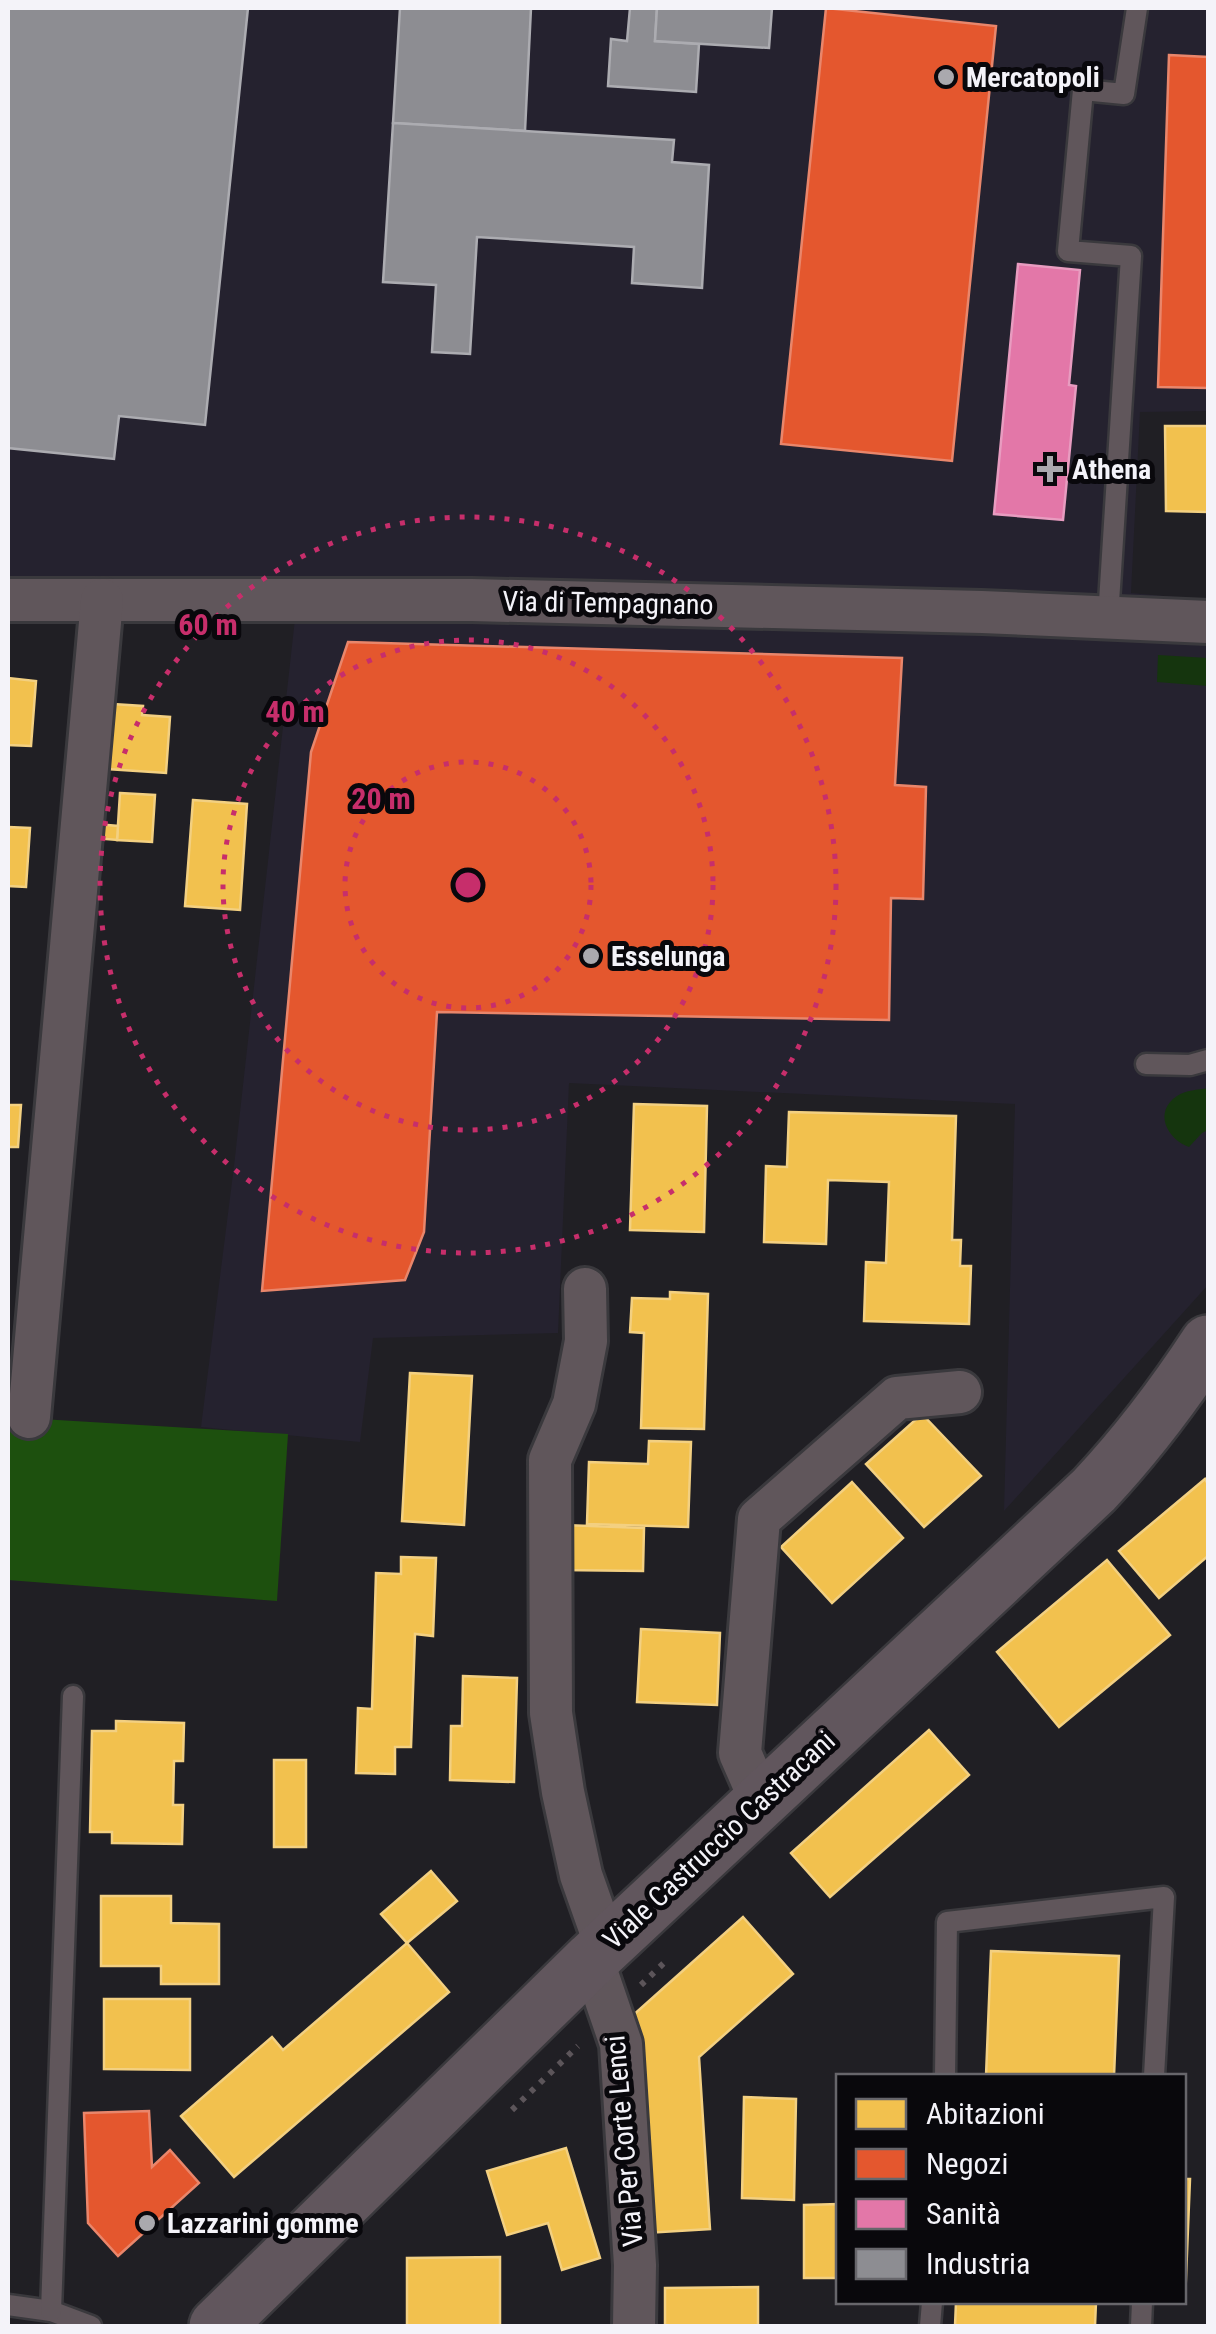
<svg xmlns="http://www.w3.org/2000/svg" width="1216" height="2334" font-family="'Roboto Condensed',sans-serif">
<style>
.built{fill:#25222f}
.green{fill:#15350e}
.forest{fill:#1d500e}
.homes{fill:#f2c14e;stroke:#f3d081;stroke-width:2.5}
.shops{fill:#e4572e;stroke:#e9866b;stroke-width:2.5}
.health{fill:#e377a8;stroke:#e89cc0;stroke-width:2.5}
.industry{fill:#8d8d92;stroke:#acacb1;stroke-width:2.5}
.lines{fill:none;stroke-linecap:round;stroke-linejoin:round}
.service-casing{stroke:#3a393d;stroke-width:25}
.minor-casing{stroke:#3a393d;stroke-width:48}
.primary-casing{stroke:#3a393d;stroke-width:60}
.path{stroke:#5c555a;stroke-width:6;stroke-dasharray:5 8;stroke-linecap:butt}
.service{stroke:#60565b;stroke-width:20}
.minor{stroke:#60565b;stroke-width:42}
.primary{stroke:#61565d;stroke-width:55}
.ring{fill:none;stroke:#c72e6b;stroke-width:5;stroke-dasharray:5 10}
.poi-dot{fill:#aaa9ae;stroke:#09080c;stroke-width:4}
.labels{text-anchor:middle;dominant-baseline:central;stroke-width:10;stroke-linejoin:round;paint-order:stroke}
.poi-label{font-size:28px;font-weight:bold;fill:#f4f3f9;stroke:#09080c;text-anchor:start}
.street-label{font-size:28px;fill:#f4f3f9;stroke:#09080c}
.centre{fill:#c72e6b;stroke:#09080c;stroke-width:5}
.ring-label{font-size:30px;text-anchor:middle;font-weight:bold;fill:#c72e6b;stroke:#09080c;stroke-width:10;stroke-linejoin:round;paint-order:stroke}
</style>
<rect width="100%" height="100%" fill="#201f24"/>
<path class="built" d="M8 8H1208V411L1140 412 1131 593 1208 600V1285L1004 1511 1015 1104 569 1083 558 1333 373 1338 360 1442 201 1427 234 1166 299 583 8 577Z"/>
<g class="green">
<path d="M1158 655 1208 658V686L1157 682Z"/>
<path d="M1208 1088V1130L1202 1133 1189 1147C1167 1139 1153 1112 1177 1096 1186 1090 1198 1090 1208 1088Z"/>
</g>
<path class="forest" d="M8 1417 288 1434 277 1601 8 1580Z"/>
<g class="homes">
<path d="M1165 426H1208V512L1166 511Z"/>
<path d="M8 678 36 681 31 746 8 745Z"/>
<path d="M97 703 143 706 142 715 170 717 166 773 92 768Z"/>
<path d="M120 793 155 795 152 842 117 840Z"/>
<path d="M193 800 247 804 240 910 185 906Z"/>
<path d="M96 824 118 826 117 840 95 838Z"/>
<path d="M8 827 30 828 26 887 8 886Z"/>
<path d="M634 1104 707 1106 704 1232 630 1230Z"/>
<path d="M8 1105H21L18 1147H8Z"/>
<path d="M789 1112 956 1116 952 1240H961L960 1266H971L969 1324 864 1321 866 1262 886 1263 889 1182 828 1180 826 1244 764 1242 766 1166 787 1167Z"/>
<path d="M670 1292 708 1294 704 1429 641 1428 644 1333 630 1332 632 1298 670 1299Z"/>
<path d="M410 1373 472 1376 464 1525 402 1521Z"/>
<path d="M922 1414 981 1476 924 1527 866 1464Z"/>
<path d="M649 1441 691 1442 688 1527 587 1524 589 1462 648 1464Z"/>
<path d="M1205 1479 1208 1484V1556L1159 1598 1119 1551Z"/>
<path d="M852 1482 903 1538 832 1603 781 1547Z"/>
<path d="M563 1525 644 1528 643 1571 562 1570Z"/>
<path d="M401 1557 436 1558 433 1636 415 1634 411 1747H395V1774L356 1773 358 1708 372 1709 376 1573 401 1574Z"/>
<path d="M1107 1560 1170 1635 1059 1727 997 1652Z"/>
<path d="M641 1629 720 1633 717 1705 637 1702Z"/>
<path d="M463 1676 517 1678 514 1782 450 1780 451 1726H462Z"/>
<path d="M116 1721 184 1723 183 1761H174L173 1805H183L182 1844 112 1843V1832H90L92 1731H116Z"/>
<path d="M929 1730 969 1775 830 1897 791 1853Z"/>
<rect x="274" y="1760" width="32" height="87"/>
<path d="M431 1871 457 1901 407 1943 381 1914Z"/>
<path d="M101 1896H171V1923L219 1924V1984H161V1966H101Z"/>
<path d="M743 1917 793 1974 699 2057 710 2229 646 2233 631 2017Z"/>
<path d="M407 1943 449 1992 234 2177 181 2116 272 2037 283 2050Z"/>
<path d="M991 1951 1119 1956 1114 2076H986Z"/>
<path d="M104 1999H190V2070L104 2069Z"/>
<path d="M744 2097 796 2099 794 2200 742 2198Z"/>
<path d="M566 2148 600 2258 562 2270 548 2223 507 2235 487 2171Z"/>
<path d="M1184 2179H1190L1185 2302H1177H1184Z"/>
<path d="M838 2204V2278H804V2205Z"/>
<path d="M500 2257V2326H407V2258Z"/>
<path d="M758 2287V2326H665V2288Z"/>
<path d="M956 2302H1096L1095 2326H955Z"/>
</g>
<g class="shops">
<path d="M826 8 996 26 952 461 781 444Z"/>
<path d="M1169 55 1208 57V388L1158 387Z"/>
<path d="M348 642 902 658 895 785 926 787 923 899 891 898 889 1020 437 1012 424 1232 405 1280 262 1291 311 752Z"/>
<path d="M149 2111 152 2167 170 2150 199 2183 118 2256 88 2223 84 2113Z"/>
</g>
<path class="health" d="M1018 264 1080 270 1069 385 1076 386 1063 520 994 514Z"/>
<g class="industry">
<path d="M8 8H248L205 425 119 416 114 459 8 448Z"/>
<path d="M400 8H531L525 131 393 123Z"/>
<path d="M630 8H657L655 41 699 44 696 92 608 86 611 39 627 41Z"/>
<path d="M657 8H772L769 48 655 41Z"/>
<path d="M393 123 674 140 672 162 709 165 702 288 632 283 634 247 477 237 470 354 432 352 436 285 383 282Z"/>
</g>
<g class="lines">
<defs>
<g id="service">
<path d="M1108 618 1131 256 1068 251 1083 90 1124 94 1137 8"/>
<path d="M1146 1064 1190 1065 1208 1060"/>
<path d="M945 2076 947 1922 1164 1897 1154 2076"/>
<path d="M8 2305 51 2311 91 2326"/>
<path d="M51 2311 73 1696"/>
<path d="M930 2326 932 2302"/>
<path d="M1141 2326 1142 2302"/>
</g>
<g id="minor">
<path d="M8 600H472L982 612 1208 622"/>
<path d="M585 1289 586 1341 574 1404 550 1460 551 1713 563 1792 581 1875 606 1946"/>
<path d="M29 1417 102 600"/>
<path d="M761 1801 740 1753 759 1519 897 1398 960 1392"/>
<path d="M592 1959 621 2044 635 2265 634 2326"/>
</g>
<path id="primary" d="M217 2326 592 1959 1094 1490C1137 1444 1174 1395 1208 1343"/>
</defs>
<use href="#service" class="service-casing"/>
<use href="#minor" class="minor-casing"/>
<use href="#primary" class="primary-casing"/>
<g class="path">
<path d="M641 1985 668 1959"/>
<path d="M512 2110 578 2046"/>
</g>
<use href="#service" class="service"/>
<use href="#minor" class="minor"/>
<use href="#primary" class="primary"/>
</g>
<g class="ring">
<circle cx="468" cy="885" r="123"/>
<circle cx="468" cy="885" r="245"/>
<circle cx="468" cy="885" r="368"/>
</g>
<g class="poi-dot">
<circle cx="946" cy="77" r="10"/>
<path d="M1045 454h10v10h10v10h-10v10h-10v-10h-10v-10h10z"/>
<circle cx="591" cy="956" r="10"/>
<circle cx="147" cy="2223" r="10"/>
</g>
<g class="labels">
<g class="poi-label">
<text x="966" y="77">Mercatopoli</text>
<text x="1072" y="469">Athena</text>
<text x="611" y="956">Esselunga</text>
<text x="167" y="2223">Lazzarini gomme</text>
</g>
<g class="street-label">
<text transform="translate(608 603) rotate(1)">Via di Tempagnano</text>
<text transform="translate(719 1840) rotate(-43)">Viale Castruccio Castracani</text>
<text transform="translate(624 2141) rotate(-95)">Via Per Corte Lenci</text>
</g>
</g>
<circle cx="468" cy="885" r="15" class="centre"/>
<g class="ring-label">
<text x="208" y="635">60 m</text>
<text x="295" y="722">40 m</text>
<text x="381" y="809">20 m</text>
</g>
<rect width="1216" height="2334" fill="none" stroke="#f4f3f9" stroke-width="20"/>
<rect x="836" y="2074" width="350" height="230" fill="#09080c" stroke="#67666b" stroke-width="2.5"/>
<rect x="856" y="2099" width="50" height="30" fill="#f2c14e" stroke="#67666b" stroke-width="2.5"/>
<text x="926" y="2124" font-size="30" fill="#f4f3f9">Abitazioni</text>
<rect x="856" y="2149" width="50" height="30" fill="#e4572e" stroke="#67666b" stroke-width="2.5"/>
<text x="926" y="2174" font-size="30" fill="#f4f3f9">Negozi</text>
<rect x="856" y="2199" width="50" height="30" fill="#e377a8" stroke="#67666b" stroke-width="2.5"/>
<text x="926" y="2224" font-size="30" fill="#f4f3f9">Sanità</text>
<rect x="856" y="2249" width="50" height="30" fill="#8d8d92" stroke="#67666b" stroke-width="2.5"/>
<text x="926" y="2274" font-size="30" fill="#f4f3f9">Industria</text>
</svg>
